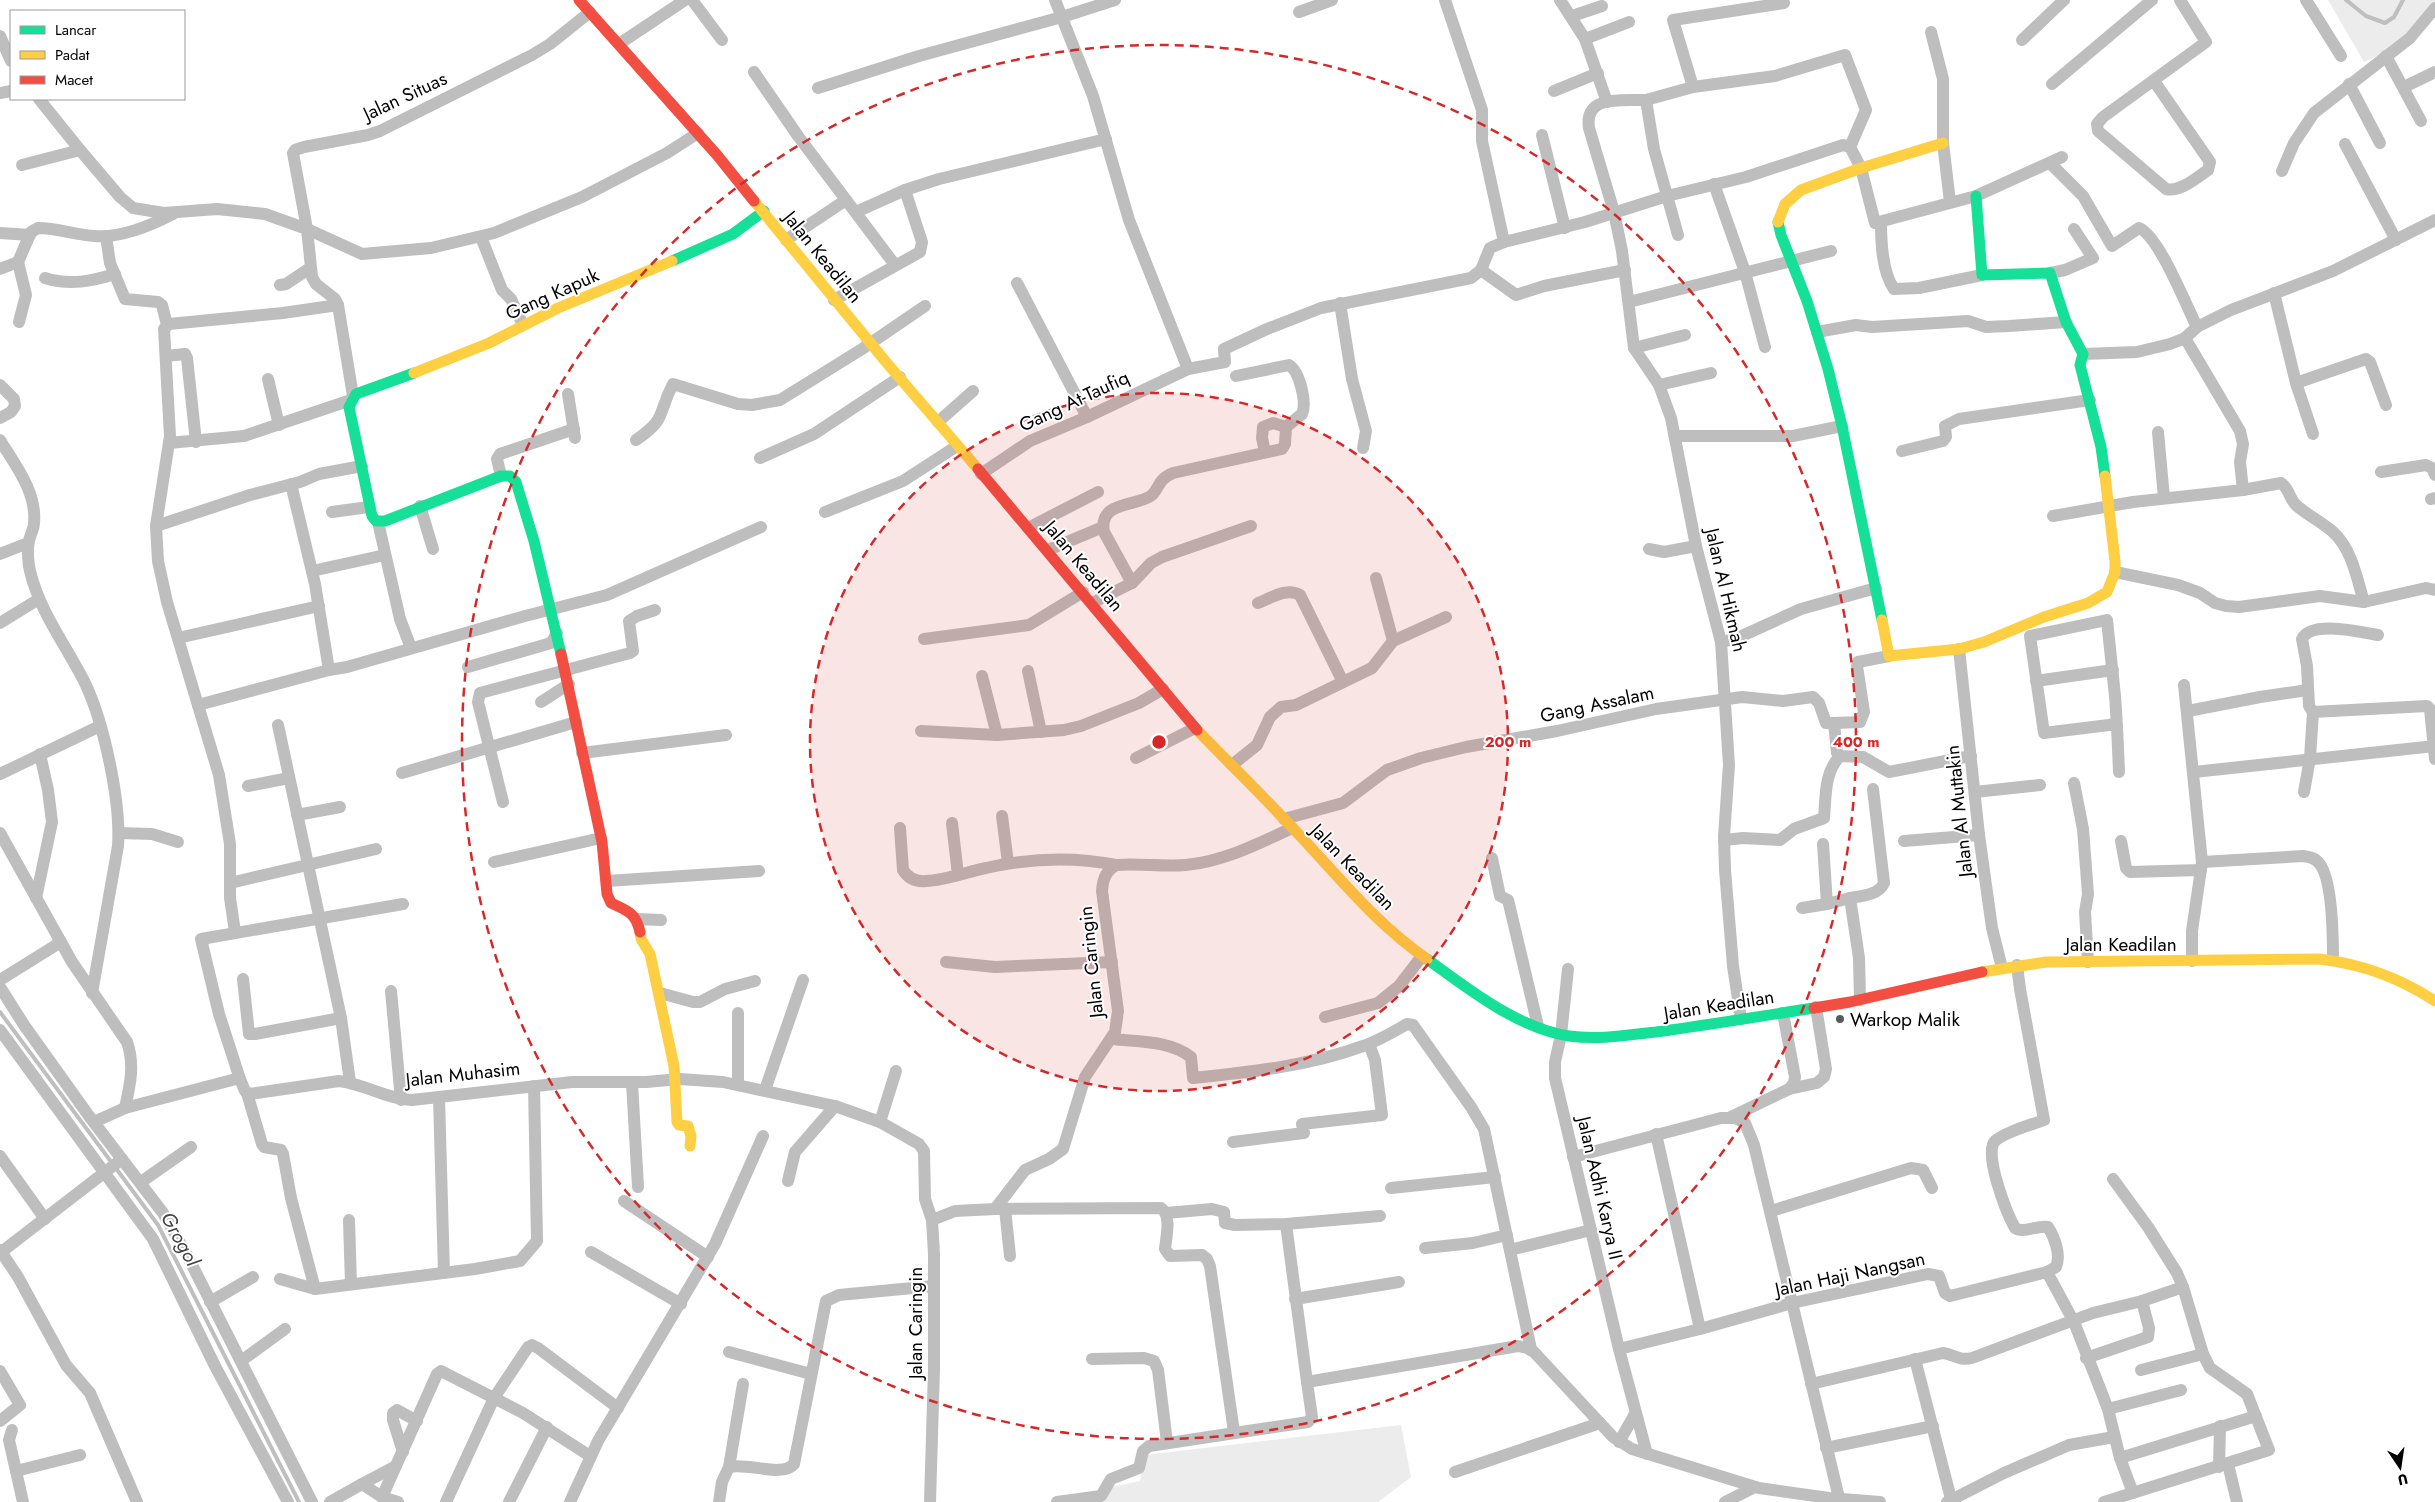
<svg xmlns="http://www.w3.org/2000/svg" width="2435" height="1502" font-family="Jost,sans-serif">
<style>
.green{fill:#ececec}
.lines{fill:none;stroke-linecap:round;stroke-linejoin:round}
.stream{stroke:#bfbfbf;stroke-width:4}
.street{stroke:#bebebe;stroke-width:12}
.fast{stroke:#16e098;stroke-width:11}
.slow{stroke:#ffcf43;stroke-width:11}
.jam{stroke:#f24e42;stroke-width:11}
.ring{fill:none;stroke:#d62828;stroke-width:2.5;stroke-dasharray:9 6}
.poi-dot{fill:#595959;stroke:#fff;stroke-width:2}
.labels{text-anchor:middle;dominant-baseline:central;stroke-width:4;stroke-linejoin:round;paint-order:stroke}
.street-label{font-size:19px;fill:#000;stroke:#fff}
.poi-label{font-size:19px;fill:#000;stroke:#fff;text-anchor:start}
.water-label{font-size:20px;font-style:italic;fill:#444;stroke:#fff}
.centre{fill:#d62828;stroke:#fff;stroke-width:2.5}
.ring-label{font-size:15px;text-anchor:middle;font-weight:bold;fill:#d62828;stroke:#fff;stroke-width:4;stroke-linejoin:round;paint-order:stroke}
</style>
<rect width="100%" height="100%" fill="#fff"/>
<g class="green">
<path d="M2328 0H2435C2435 38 2392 49 2364 62Z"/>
<path d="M1401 1425 1411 1477 1378 1502H1104L1112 1487 1140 1481 1144 1455Z"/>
</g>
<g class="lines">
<g class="stream">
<path d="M2346 0 2366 16 2385 23 2394 17 2403 0"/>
<path d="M0 1012 158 1225 299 1502"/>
</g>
<g class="street">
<path d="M692 0 722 40"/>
<path d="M1055 0 1093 96 1129 220 1188 369"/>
<path d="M1445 0 1482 110V141L1504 242 1585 222 1667 196 1746 177 1843 145 1850 147 1861 168 1875 223 1976 196 2062 157"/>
<path d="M1560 0 1585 39 1607 102"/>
<path d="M2306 0 2341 56"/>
<path d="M1299 12 1332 0"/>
<path d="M1572 16 1602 6"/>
<path d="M1931 32 1943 79V143L1950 202"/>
<path d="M0 36 11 61"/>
<path d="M1585 39 1629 22"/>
<path d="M2022 40 2064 0"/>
<path d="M619 44 685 0"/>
<path d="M2386 56 2421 121"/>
<path d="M754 72 798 136 895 265"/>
<path d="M2154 81 2210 162 2208 170C2196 178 2181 192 2166 189L2098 131 2097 124 2103 117 2206 42 2180 0"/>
<path d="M2052 84 2152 0"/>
<path d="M2349 84 2380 143"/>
<path d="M1693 87 1673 20 1784 3"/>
<path d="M2404 87 2435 72"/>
<path d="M818 88 919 56 1062 17 1115 0"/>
<path d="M1554 91 1598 73"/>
<path d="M0 93 11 91"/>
<path d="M39 99 80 150 120 197 133 208 164 213 217 209 265 214 307 229 362 254 431 248 494 233 582 197 667 153 698 133"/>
<path d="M1646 100 1693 87 1775 76 1845 55 1866 110 1850 147"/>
<path d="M1542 135 1565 228"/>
<path d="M2345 144 2396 240"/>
<path d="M2050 163 2083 196 2112 246 2139 228C2159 236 2186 305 2197 327"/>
<path d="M22 165 80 150"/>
<path d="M2282 171 2294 143 2314 113 2410 38 2435 8"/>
<path d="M1714 184 1745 272 1765 347"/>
<path d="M856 212 905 190 939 179 1106 139"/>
<path d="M1881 222C1881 243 1882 272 1894 289L1919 288 1982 275"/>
<path d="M0 233 30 235"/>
<path d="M1678 235 1654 149 1646 100C1623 101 1584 94 1589 128L1614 212 1622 251 1634 348 1659 385 1671 418 1696 546 1721 642 1729 765 1724 836 1725 870 1733 966 1741 1019"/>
<path d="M106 236 110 263 125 299 158 302 162 305 167 325"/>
<path d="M481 237 502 290 511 299 523 325"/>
<path d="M786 240 846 200"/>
<path d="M18 262 26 295 19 322"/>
<path d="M0 269 18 262 31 232 38 228C57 228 76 235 95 236 121 238 150 226 173 214"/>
<path d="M1481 270 1516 295 1544 286 1625 270"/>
<path d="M2050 273 2065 270 2093 258 2074 229"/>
<path d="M45 278C70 286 92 281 115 274"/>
<path d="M1017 283 1087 417"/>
<path d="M280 285 286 284 310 268"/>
<path d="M2274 293 2296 383 2366 359 2370 362 2386 405"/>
<path d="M834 300 920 252 922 242 905 190"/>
<path d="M1629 302 1831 251"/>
<path d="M1340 303 1352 379 1366 431 1363 448"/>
<path d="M1817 332 1856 325 1872 327 1968 321 1986 327 2009 326 2066 322"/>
<path d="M2185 338 2240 431 2243 444 2240 462 2243 490"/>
<path d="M1634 348 1685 335"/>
<path d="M2083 354 2137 352 2170 344 2185 338 2197 327 2231 310 2333 271 2435 220"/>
<path d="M166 356 185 354 187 358 196 442"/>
<path d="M268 379 279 425"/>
<path d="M2296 383 2313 434"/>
<path d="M0 385 14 399 15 406 11 412 0 418"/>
<path d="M1659 385 1711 373"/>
<path d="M568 394 575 438"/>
<path d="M353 396 338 305 335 299 316 284 312 277 307 229 293 153 295 150 304 147 368 135 380 131 532 55 550 44 590 12"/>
<path d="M938 422 973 391"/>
<path d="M2158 432 2164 498"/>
<path d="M1675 436H1793L1842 426"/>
<path d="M0 440C15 465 37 492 34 523 34 529 30 535 29 541 27 549 28 563 30 571 40 613 66 645 85 683 104 723 121 802 118 846L92 993"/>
<path d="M636 440C668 418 657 414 673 384L738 404 752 405 780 400 862 349 925 306"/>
<path d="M169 443 244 436 351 400"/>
<path d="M1902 451 1943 441 1946 437 1945 426 1959 419 2090 400"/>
<path d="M1265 452 1262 438 1263 427 1273 423 1286 427"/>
<path d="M760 458 814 434 900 377"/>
<path d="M2381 472 2426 465 2432 468 2435 475"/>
<path d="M981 474 1030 441 1087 417 1188 369 1225 362 1224 349 1267 329 1321 308 1471 278 1481 270 1490 248 1504 242"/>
<path d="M501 476 497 459 500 454 574 429"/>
<path d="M291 484 315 584 329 670"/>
<path d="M2431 499 2435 498"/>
<path d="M420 506 433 549"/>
<path d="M332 512 369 507"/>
<path d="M825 512 903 481 957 446"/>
<path d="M2053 516 2133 502 2243 490 2281 483C2289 488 2289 498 2296 505 2307 515 2322 522 2333 532 2352 549 2357 579 2364 602"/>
<path d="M378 522 400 619 411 648"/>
<path d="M156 526 250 495 300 482 319 474 362 466"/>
<path d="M1028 528 1098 492"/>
<path d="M1649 549 1664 552 1696 546"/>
<path d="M1048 550 1103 527"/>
<path d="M0 554 28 543"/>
<path d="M312 571 385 555"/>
<path d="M2115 572 2178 585 2200 593 2215 603 2226 606 2239 607 2320 596 2364 602 2426 588 2435 590"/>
<path d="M1376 578 1393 641"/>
<path d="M1132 583 1104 532C1098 500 1138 507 1152 495 1161 486 1157 480 1173 473L1282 449 1285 444 1286 427 1302 414C1307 403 1300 372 1289 365L1236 376"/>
<path d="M1092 603 1132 583 1151 563 1162 557 1251 526"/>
<path d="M1258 603C1271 598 1287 587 1300 595L1343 682"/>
<path d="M0 623 39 599"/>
<path d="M178 638 319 606"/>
<path d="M924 639 1029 625 1083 592"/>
<path d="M1721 642 1735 639 1801 609 1876 588"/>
<path d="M1959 649 1979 835 1992 928 2002 968"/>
<path d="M468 667 551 643 557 633"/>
<path d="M1028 671 1041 732"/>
<path d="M982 676 997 735"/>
<path d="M2036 681 2113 670"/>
<path d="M2184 685 2202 862 2192 931V961"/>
<path d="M541 702 569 684"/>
<path d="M198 705 329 670 347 667 525 616 607 595 761 527"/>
<path d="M2188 711 2260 697 2308 690"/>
<path d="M2313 712 2427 706 2430 709 2435 759"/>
<path d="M1834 723 1860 722 1864 712 1857 666 1858 662 1889 656"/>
<path d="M2117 724 2044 733 2030 636 2107 620 2115 696C2117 721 2118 747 2119 772"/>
<path d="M278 725 341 1018 350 1082"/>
<path d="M921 731 997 735 1064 730 1081 726 1139 703 1163 689"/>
<path d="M582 753 726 735"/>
<path d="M1136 758 1195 728"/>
<path d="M1232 765 1257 745 1270 717 1281 707 1296 705 1372 668 1393 641 1446 617"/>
<path d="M2194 772 2435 746"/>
<path d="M402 773 576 722"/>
<path d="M0 774 100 726"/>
<path d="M2074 783 2083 829 2088 894 2085 912 2088 962"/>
<path d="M248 786 289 778"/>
<path d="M1975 792 2040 785"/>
<path d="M2304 792 2310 758 2313 712 2309 706 2307 666 2302 639C2311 620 2360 632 2378 635"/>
<path d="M503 802 478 702 480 693 630 653 633 651 629 621 637 616 655 610"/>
<path d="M297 815 340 807"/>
<path d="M1002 816 1008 863"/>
<path d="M1284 819 1343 803 1387 770 1421 758 1466 747 1557 731 1656 709 1742 697 1783 701 1813 697 1819 703 1826 723H1834L1837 753 1840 756 1863 757 1889 772 1971 756"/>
<path d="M952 823 958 875"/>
<path d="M900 828 903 870C908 878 916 882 926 881 946 880 966 872 986 868 1030 858 1072 856 1116 865"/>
<path d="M0 833 72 962 127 1042C135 1065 130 1085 125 1108"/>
<path d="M119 833 152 834 178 842"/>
<path d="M1724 840 1743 838 1780 840 1794 829 1824 818C1826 796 1824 773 1840 756"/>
<path d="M1904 841 1979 835"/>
<path d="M2121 841 2126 868 2130 872 2201 870"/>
<path d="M1823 844 1827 904 1850 898"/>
<path d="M1492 858 1500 896 1508 900 1509 904 1538 1026"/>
<path d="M494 862 601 838"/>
<path d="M2202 862 2303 856C2308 857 2313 857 2317 861 2333 874 2333 939 2333 959"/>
<path d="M607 881 759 871"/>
<path d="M230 883 376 849"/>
<path d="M36 898 52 822 48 790 40 754"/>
<path d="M1802 908 1827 904"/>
<path d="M637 919 661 920"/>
<path d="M235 932 230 898V844L219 775 167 602 158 561 156 526 170 436 164 329 169 324 283 313 338 305"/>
<path d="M946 962 995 967 1112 962"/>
<path d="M1568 969 1561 1035 1555 1062V1078L1619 1349 1647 1454"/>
<path d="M243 979 249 1034H255L341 1018"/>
<path d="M0 980 61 942"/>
<path d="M0 987 24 1025 89 1116 163 1213 187 1255 312 1502"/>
<path d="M391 991 401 1100"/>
<path d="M660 993 693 1002H700L725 989 755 981"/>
<path d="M1860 1000 1859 958 1850 898C1862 896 1879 895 1884 883L1873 789"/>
<path d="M1325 1017 1378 1003 1399 986 1422 956"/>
<path d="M0 1030 153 1239 215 1366 288 1502"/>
<path d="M1112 1039C1138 1042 1169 1040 1191 1057L1193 1078C1250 1072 1309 1066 1363 1046 1378 1041 1393 1032 1407 1024L1413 1025 1471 1107 1484 1129 1531 1349"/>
<path d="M240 1079 219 1014 201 939 403 904"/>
<path d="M632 1083 638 1187"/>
<path d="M738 1085V1013"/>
<path d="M1789 1089 1817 1083 1824 1077 1826 1069 1816 1007"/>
<path d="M765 1090 803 980"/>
<path d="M247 1093 262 1144 264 1147 281 1150 283 1154 291 1198 315 1289"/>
<path d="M439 1098 444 1273"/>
<path d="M1729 1118 1789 1089 1794 1083 1795 1077 1783 1013"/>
<path d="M94 1122 125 1108 236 1079H240L245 1091 250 1094 339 1081C365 1084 386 1099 412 1100L572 1082H646L680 1079 723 1082 835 1106 880 1122 919 1144 924 1151 925 1199 932 1220 934 1254V1369L930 1502"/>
<path d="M880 1122 896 1071"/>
<path d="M1656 1134 1700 1329"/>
<path d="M1233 1142 1304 1133 1302 1124 1382 1115 1375 1060 1369 1044"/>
<path d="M0 1156 45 1219"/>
<path d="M1573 1157 1721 1118H1735L1745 1123 1754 1145 1839 1498"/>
<path d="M788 1181 795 1152 835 1106"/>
<path d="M141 1182 191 1147"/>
<path d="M1391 1188 1495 1177"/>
<path d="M624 1201 708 1257"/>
<path d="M995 1209 1161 1208C1172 1216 1166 1237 1165 1249L1170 1256 1202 1255 1207 1259 1210 1266 1234 1432"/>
<path d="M1005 1209 1010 1256"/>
<path d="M1771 1211 1911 1168 1923 1170 1932 1188"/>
<path d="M1166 1213 1212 1209 1224 1212 1225 1223 1235 1225 1286 1224 1380 1216"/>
<path d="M349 1220 351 1284"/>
<path d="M932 1220 955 1211 995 1209 1025 1170 1049 1159 1063 1149 1085 1077 1115 1032 1118 1011 1102 891C1103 879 1105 872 1116 865 1139 863 1163 867 1186 865 1224 861 1258 844 1292 828"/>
<path d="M1286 1224 1307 1382"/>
<path d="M1425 1248 1473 1243 1507 1235"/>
<path d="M0 1250 18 1277 66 1365 90 1393 137 1502"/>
<path d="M1510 1250 1591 1230"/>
<path d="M591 1252 681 1304"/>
<path d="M0 1253 122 1159"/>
<path d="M2047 1272 2074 1322 2108 1409 2120 1458 2133 1493"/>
<path d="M280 1279 315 1289 475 1269 520 1261 537 1241 534 1086"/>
<path d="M1295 1299 1399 1282"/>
<path d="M210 1302 253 1277"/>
<path d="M1619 1349 1700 1329 1792 1303 1928 1274 1939 1276 1945 1293 1950 1296 2047 1272 2056 1267C2061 1255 2055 1238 2048 1227 2036 1225 2023 1234 2015 1228 2007 1214 1983 1153 1995 1141 2005 1132 2031 1125 2044 1120L2020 989 2017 965"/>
<path d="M729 1352 811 1374"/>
<path d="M2086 1358 2148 1337 2149 1328 2142 1301"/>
<path d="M1092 1359 1144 1358 1154 1361 1158 1370 1167 1442"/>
<path d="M1915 1359 1951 1499"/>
<path d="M241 1361 285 1329"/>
<path d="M2141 1370 2203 1354"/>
<path d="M0 1371 20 1405 0 1421"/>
<path d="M1811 1384 1943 1353C1956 1355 1958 1361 1972 1358L2093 1313 2142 1301 2183 1287"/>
<path d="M2108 1409 2181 1390"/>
<path d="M12 1430 9 1440 16 1471"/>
<path d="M1619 1442 1635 1414"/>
<path d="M1826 1448 1933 1426"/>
<path d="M403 1452 393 1420V1413L397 1410 417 1421"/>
<path d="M2120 1458 2256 1416"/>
<path d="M2228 1464 2237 1502"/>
<path d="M729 1467C747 1462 782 1478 794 1464L826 1301 839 1295 934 1286"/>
<path d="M2219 1467 2220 1426"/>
<path d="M1455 1472 1600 1423"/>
<path d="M362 1484 396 1466"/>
<path d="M382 1497 437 1374 441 1371 523 1413 590 1456"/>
<path d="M23 1502 16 1471 80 1455"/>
<path d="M330 1502 362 1484 382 1497 398 1502"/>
<path d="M446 1502 494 1398 528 1347 532 1345 538 1348 618 1408"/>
<path d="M509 1502 547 1427"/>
<path d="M570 1502 598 1441 715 1244 763 1136"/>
<path d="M719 1502 722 1482 729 1467 743 1384"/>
<path d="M1057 1502 1101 1496 1111 1479 1139 1468 1143 1451 1149 1446 1308 1422 1312 1417 1307 1382 1518 1346 1527 1348 1534 1352 1613 1437 1632 1449 1759 1488 1829 1498 1880 1502"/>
<path d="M1725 1502 1755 1487"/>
<path d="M1947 1502 2004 1473 2069 1445 2114 1437"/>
<path d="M2104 1502 2269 1450 2247 1394 2210 1368 2203 1354 2183 1287 2177 1273 2148 1227 2113 1179"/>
</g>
<g class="fast">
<path d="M1976 196 1982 275 2050 273 2066 322 2083 354 2080 365 2101 447 2105 476"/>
<path d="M1778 222 1781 235 1807 301 1828 369 1842 426 1882 620"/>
<path d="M672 261 733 234 764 211"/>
<path d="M414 373 356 394 349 407 372 516 376 521H385L501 476H510L516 482 534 541 561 654"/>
<path d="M1427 959C1467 988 1519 1029 1569 1036 1599 1040 1627 1035 1656 1032 1709 1025 1761 1016 1814 1008"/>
</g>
<g class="slow">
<path d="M754 201 886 362 978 469"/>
<path d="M1778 222 1785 204 1801 190 1861 168 1943 143"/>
<path d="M414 373 489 343 558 308 672 261"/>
<path d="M1882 620 1889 656 1959 649 1984 642 2044 617 2088 603 2107 592 2115 572V561L2105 476"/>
<path d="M1197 730C1233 767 1269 802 1304 840 1343 882 1379 926 1427 959"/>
<path d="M640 932 641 939 650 954 674 1066 677 1122 679 1125 688 1126 691 1136 690 1146"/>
<path d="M1982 972 2046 962 2319 959C2362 964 2398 977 2435 1001"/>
</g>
<g class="jam">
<path d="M579 0 717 155 754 201"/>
<path d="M978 469 1197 730"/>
<path d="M561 654 602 842 607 894 611 903C628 911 636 913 640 932"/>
<path d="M1814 1008 1850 1002 1982 972"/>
</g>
</g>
<circle cx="1159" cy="742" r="349" fill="#d62828" fill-opacity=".12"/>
<g class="ring">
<circle cx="1159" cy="742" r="349"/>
<circle cx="1159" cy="742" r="697"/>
</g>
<circle class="poi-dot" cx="1840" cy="1019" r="5"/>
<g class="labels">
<g class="street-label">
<text transform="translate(405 96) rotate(-25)">Jalan Situas</text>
<text transform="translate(823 257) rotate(51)">Jalan Keadilan</text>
<text transform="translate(552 294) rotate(-24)">Gang Kapuk</text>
<text transform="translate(1074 401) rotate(-25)">Gang At-Taufiq</text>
<text transform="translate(1084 566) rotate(50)">Jalan Keadilan</text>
<text transform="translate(1726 590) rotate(77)">Jalan Al Hikmah</text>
<text transform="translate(1597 704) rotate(-12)">Gang Assalam</text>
<text transform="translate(1959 811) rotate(-96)">Jalan Al Muttakin</text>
<text transform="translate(1353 867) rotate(46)">Jalan Keadilan</text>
<text x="2121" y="944">Jalan Keadilan</text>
<text transform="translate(1091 962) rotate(-96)">Jalan Caringin</text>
<text transform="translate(1719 1005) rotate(-9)">Jalan Keadilan</text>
<text transform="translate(463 1074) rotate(-6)">Jalan Muhasim</text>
<text transform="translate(1600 1188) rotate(77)">Jalan Adhi Karya II</text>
<text transform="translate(1850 1274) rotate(-12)">Jalan Haji Nangsan</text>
<text transform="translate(915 1323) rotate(-90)">Jalan Caringin</text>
</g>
<g class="poi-label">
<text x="1850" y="1019">Warkop Malik</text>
</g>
<g class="water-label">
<text transform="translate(180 1239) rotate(61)">Grogol</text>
</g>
</g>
<circle cx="1159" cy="742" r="8" class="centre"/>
<g class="ring-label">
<text x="1508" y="747">200 m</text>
<text x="1856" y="747">400 m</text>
</g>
<rect x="10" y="10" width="175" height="90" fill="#ffffff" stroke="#999999"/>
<rect x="20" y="26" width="25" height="8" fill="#16e098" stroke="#999999"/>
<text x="55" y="35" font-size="15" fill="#000000">Lancar</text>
<rect x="20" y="51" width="25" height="8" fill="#ffcf43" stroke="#999999"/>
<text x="55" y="60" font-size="15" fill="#000000">Padat</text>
<rect x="20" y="76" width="25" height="8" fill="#f24e42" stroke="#999999"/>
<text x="55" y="85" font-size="15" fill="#000000">Macet</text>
<g transform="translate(2400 1467) rotate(167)" stroke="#ffffff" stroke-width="4" paint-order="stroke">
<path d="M0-4L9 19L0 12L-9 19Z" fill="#000000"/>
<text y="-8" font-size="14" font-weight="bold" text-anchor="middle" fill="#000000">U</text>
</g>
</svg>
